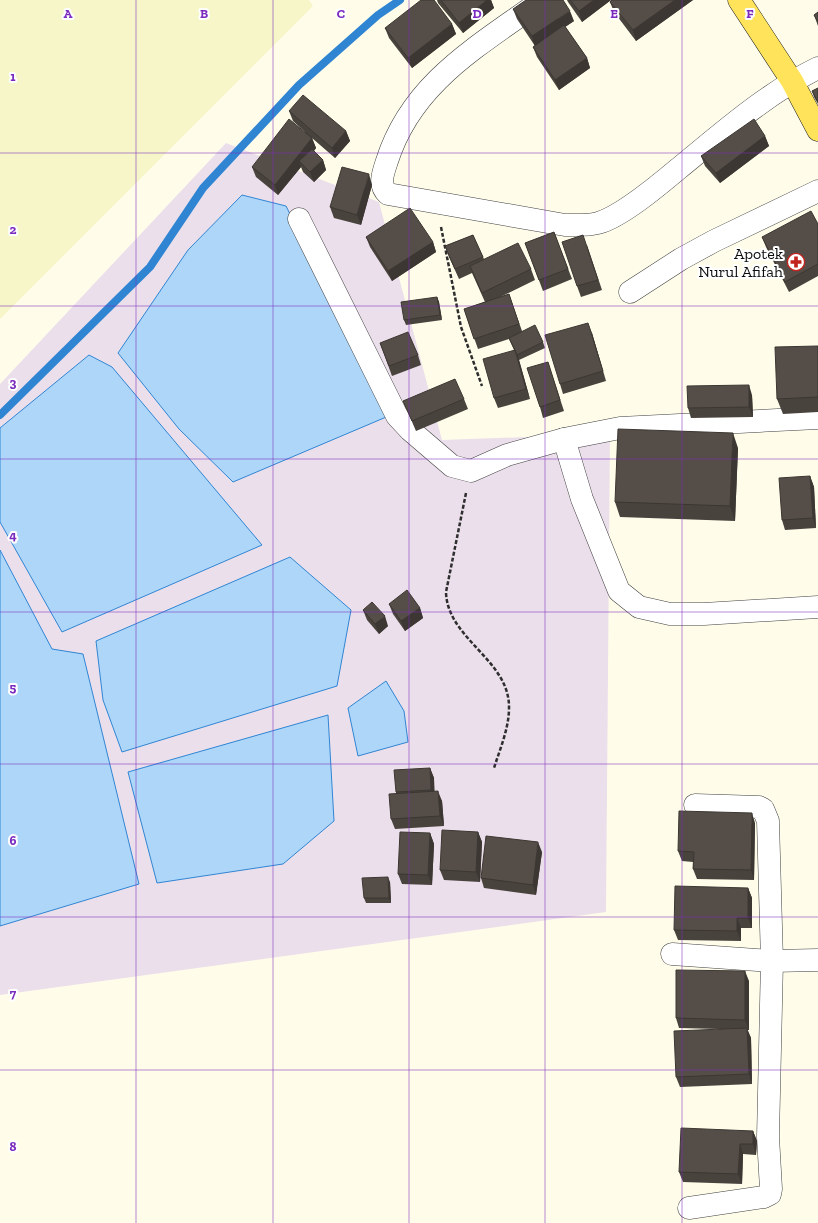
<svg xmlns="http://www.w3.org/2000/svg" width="818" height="1223" font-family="'Zilla Slab',serif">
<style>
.industrial{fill:#ebdfeb}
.farmland{fill:#f6f6c9}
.water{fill:#add6f9;stroke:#3085d3}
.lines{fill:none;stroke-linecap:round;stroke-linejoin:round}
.stream{stroke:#3085d3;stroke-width:8}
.minor-casing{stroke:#3f3f3f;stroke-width:23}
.major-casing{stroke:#1d1d1d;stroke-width:23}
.path{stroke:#2e2e2e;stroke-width:2.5;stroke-dasharray:4 2;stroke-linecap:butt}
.minor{stroke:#fff;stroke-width:22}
.major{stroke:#ffe45b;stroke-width:22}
.wall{fill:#49433e}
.shaded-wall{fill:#3c3732}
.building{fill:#554e48;stroke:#3c3732}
.grid{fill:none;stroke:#7b2cbf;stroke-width:1;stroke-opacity:0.55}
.labels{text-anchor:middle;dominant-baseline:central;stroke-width:4;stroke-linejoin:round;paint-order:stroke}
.poi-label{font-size:16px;fill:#0c0c0c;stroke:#fff;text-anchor:end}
.grid-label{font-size:13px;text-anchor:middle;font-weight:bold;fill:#7b2cbf;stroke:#fff;stroke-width:4;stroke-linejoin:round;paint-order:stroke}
</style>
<rect width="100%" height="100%" fill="#fffdea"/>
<path class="industrial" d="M226 143 379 202 442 440 610 434 606 912 0 995V384Z"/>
<path class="farmland" d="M0 0H309L313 6 0 319Z"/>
<g class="water">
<path d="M242 195 286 206 391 415 233 482 179 429 118 353 188 250Z"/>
<path d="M89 355 112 367 262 545 62 632 0 522V428Z"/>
<path d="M0 550 52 649 83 654 139 884 0 926Z"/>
<path d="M290 557 351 610 337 686 122 752 103 700 96 641Z"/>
<path d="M386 681 404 711 408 742 358 756 348 708Z"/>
<path d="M328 715 334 821 283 864 157 883 128 772Z"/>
</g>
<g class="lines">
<path class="stream" d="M0 415 150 267 203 188 299 85 378 15 400 0"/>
<defs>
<g id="minor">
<path d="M542 0C479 46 412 82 387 161 383 173 378 185 388 194L565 225C576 225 587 226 598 223 621 217 659 185 678 169 722 133 767 93 818 68"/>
<path d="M299 219 397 416 410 430 452 466 471 471 507 455 564 439 620 428 818 418"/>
<path d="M630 292 681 259 714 241 818 191"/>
<path d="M564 439 582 499 619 591 639 607 670 614H704L818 607"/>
<path d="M672 954 772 961 818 960"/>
<path d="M689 1208 764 1197 770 1194 771 1189 768 1137 772 961 768 821 763 809 759 807 695 805"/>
</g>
<path id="major" d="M739 0 792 81 818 130"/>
</defs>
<use href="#minor" class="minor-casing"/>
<use href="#major" class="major-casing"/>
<g class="path">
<path d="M441 227 461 327 482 386"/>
<path d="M466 493 446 592C447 639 510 660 509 708 509 728 500 749 494 768"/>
</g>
<use href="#minor" class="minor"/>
<use href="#major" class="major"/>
</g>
<g class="wall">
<path d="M437 0H491L494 8 463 33 438 3Z"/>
<path d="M567 0H611L582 22 568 2Z"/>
<path d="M693 0 636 41 614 12 610 2Z"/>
<path d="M513 9 574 21 565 27 587 58 590 68 559 90 537 57 533 47 535 46 517 19Z"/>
<path d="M818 12V26L814 15Z"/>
<path d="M452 24 456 34 412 68 389 38 385 28Z"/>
<path d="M818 88V104L814 97 812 91Z"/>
<path d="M289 111 346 131 350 141 335 158 312 138 316 148 314 151 323 160 326 170 314 182 303 172 301 167 278 195 256 177 252 167 305 132 293 121Z"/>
<path d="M765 136 769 146 720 183 705 166 701 156Z"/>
<path d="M372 185 361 225 334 218 330 207Z"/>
<path d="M818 224V276L789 292 766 247 762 237Z"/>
<path d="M554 232 572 279 543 291 525 243Z"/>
<path d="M473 235 484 259 531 269 535 280 498 298 509 294 522 331 543 342 545 348 519 360 530 399 498 408 494 398 514 350 509 339 478 349 464 309 485 302 472 273 459 279 449 257 445 246Z"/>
<path d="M366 237 433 242 436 252 392 281 370 247Z"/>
<path d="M587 245 602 290 581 297 577 286Z"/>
<path d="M437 297 439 302 442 320 406 325 404 320Z"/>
<path d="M592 333 606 381 563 394 560 384Z"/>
<path d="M380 343 418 355 421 365 392 376Z"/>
<path d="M818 346V412L783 414 777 399Z"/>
<path d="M548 362 564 411 543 418 540 407Z"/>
<path d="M752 395 753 417 691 418 688 408Z"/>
<path d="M464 399 468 409 416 431 403 401Z"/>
<path d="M738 448 735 521 620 517 615 502Z"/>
<path d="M810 476 814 487 816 528 785 530 782 520Z"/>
<path d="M389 604 420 608 423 618 405 631 393 614Z"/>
<path d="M363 610 388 626 379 634 367 620Z"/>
<path d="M430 768 434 778V791L442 801 444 826 395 829 391 819 396 794V792Z"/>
<path d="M755 823 754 880 697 879 693 869V862L682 861 678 851Z"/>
<path d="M478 832 482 842 480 882 444 880 440 870Z"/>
<path d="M430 833 434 844 432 885 402 884 398 874Z"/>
<path d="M542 852 536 895 484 888 481 878Z"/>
<path d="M390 882 391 903H366L364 898Z"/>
<path d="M748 888 752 898V928H741V941L678 940 674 930Z"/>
<path d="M749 981V1030H747L751 1038 752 1084 680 1087 676 1077 719 1029 679 1028 676 1018Z"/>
<path d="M753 1131 757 1141 756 1155 743 1154 742 1184 683 1182 679 1172Z"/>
</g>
<g class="shaded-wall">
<path d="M487 0H491L494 8 463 33 459 23Z"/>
<path d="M594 0H611L582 22 579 11Z"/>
<path d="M675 0H693L636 41 633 30Z"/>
<path d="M570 11 574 21 535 47 532 36Z"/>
<path d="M452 24 456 34 412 68 408 58Z"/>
<path d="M587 58 590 68 559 90 555 80Z"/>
<path d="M346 131 350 141 335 158 332 148Z"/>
<path d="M765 136 769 146 720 183 716 173Z"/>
<path d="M312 138 316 148 302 165 299 161 301 167 278 195 275 185Z"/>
<path d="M323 160 326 170 314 182 310 172Z"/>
<path d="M369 174 372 185 361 225 357 215Z"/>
<path d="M433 242 436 252 392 281 388 271Z"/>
<path d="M437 297 439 302 442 320 440 315Z"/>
<path d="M588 323 592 333 606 381 603 371Z"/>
<path d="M515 350 519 360 530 399 526 389Z"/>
<path d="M749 385 752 395 753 417 749 407Z"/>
<path d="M733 433 738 448 735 521 730 506Z"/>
<path d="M810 476 814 487 816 528 813 518Z"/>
<path d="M420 608 423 618 405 631 401 621Z"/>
<path d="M385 616 388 626 379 634 375 624Z"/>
<path d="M430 768 434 778 435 800 431 790Z"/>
<path d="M438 791 442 801 444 826 440 816Z"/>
<path d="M752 813 755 823 754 880 751 870Z"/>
<path d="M478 832 482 842 480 882 476 872Z"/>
<path d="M430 833 434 844 432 885 428 875Z"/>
<path d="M538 842 542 852 536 895 533 885Z"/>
<path d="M388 877 390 882 391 903 389 898Z"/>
<path d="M748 888 752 898V928L748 918Z"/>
<path d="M737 918 741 928V941L737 931Z"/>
<path d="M745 971 749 981V1030L745 1020Z"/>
<path d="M747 1028 751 1038 752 1084 749 1074Z"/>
<path d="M753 1131 757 1141 756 1155 753 1144Z"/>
<path d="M740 1144 743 1154 742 1184 738 1174Z"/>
</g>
<g class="building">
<path d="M421 0H434L452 24 408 58 385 28Z"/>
<path d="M441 0H487L459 23Z"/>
<path d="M526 0H563L570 11 532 36 513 9Z"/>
<path d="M570 0H594L579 11Z"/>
<path d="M612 0H675L633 30 610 2Z"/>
<path d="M818 12V22L814 15Z"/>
<path d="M564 25 587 58 555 80 533 47Z"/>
<path d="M818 88V102L812 91Z"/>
<path d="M303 95 346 131 332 148 289 111Z"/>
<path d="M289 119 312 138 275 185 252 167Z"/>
<path d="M754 119 765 136 716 173 701 156Z"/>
<path d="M312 149 323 160 310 172 299 161Z"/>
<path d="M342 167 369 174 357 215 330 207Z"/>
<path d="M410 208 433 242 388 271 366 237Z"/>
<path d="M811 211 818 224V264L785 282 762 237Z"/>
<path d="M554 232 568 269 539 280 525 243Z"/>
<path d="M473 235 483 257 455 269 445 246Z"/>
<path d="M583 235 598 280 577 286 562 242Z"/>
<path d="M518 243 531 269 482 293 470 266Z"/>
<path d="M509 294 519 324 474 339 464 309Z"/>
<path d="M437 297 440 315 404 320 401 302Z"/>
<path d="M588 323 603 371 560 384 545 335Z"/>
<path d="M535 325 543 342 517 355 515 350 509 338Z"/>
<path d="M408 332 418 355 389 366 380 343Z"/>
<path d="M818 346V397L777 399 775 347Z"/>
<path d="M515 350 526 389 494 398 483 359Z"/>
<path d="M548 362 560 400 540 407 527 368Z"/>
<path d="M455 379 464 399 412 421 403 401Z"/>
<path d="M749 385V407L688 408 687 386Z"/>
<path d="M618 429 733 433 730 506 615 502Z"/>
<path d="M810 476 813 518 782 520 779 478Z"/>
<path d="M407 590 420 608 401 621 389 604Z"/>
<path d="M372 602 385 616 375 624 363 610Z"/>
<path d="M430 768 431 790 396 792 394 770Z"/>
<path d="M438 791 440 816 391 819 389 794Z"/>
<path d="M679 811 752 813 751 870 693 869 694 852 678 851Z"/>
<path d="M442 830 478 832 476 872 440 870Z"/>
<path d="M400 832 430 833 428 875 398 874Z"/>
<path d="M486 836 538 842 533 885 481 878Z"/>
<path d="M388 877 389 898H364L362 878Z"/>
<path d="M675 886 748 888V918H737V931L674 930Z"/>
<path d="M676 970 745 971V1020L676 1018Z"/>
<path d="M747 1028 749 1074 676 1077 674 1031Z"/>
<path d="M681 1128 753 1131V1144H740L738 1174 679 1172Z"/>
</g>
<path class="grid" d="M136 0V1223M273 0V1223M409 0V1223M545 0V1223M682 0V1223M0 153H818M0 306H818M0 459H818M0 612H818M0 764H818M0 917H818M0 1070H818"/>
<defs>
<symbol id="pharmacy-ring" viewBox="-11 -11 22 22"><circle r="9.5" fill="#fff" stroke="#c1231e" stroke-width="1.5"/><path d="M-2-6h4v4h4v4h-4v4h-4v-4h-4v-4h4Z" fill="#c1231e"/></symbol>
</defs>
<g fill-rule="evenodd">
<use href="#pharmacy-ring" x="786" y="252" width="20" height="20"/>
</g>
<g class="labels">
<g class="poi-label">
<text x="783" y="253">Apotek<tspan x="783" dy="18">Nurul Afifah</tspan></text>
</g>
</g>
<g class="grid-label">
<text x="68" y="18">A</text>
<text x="204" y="18">B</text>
<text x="341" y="18">C</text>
<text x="477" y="18">D</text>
<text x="614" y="18">E</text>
<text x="750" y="18">F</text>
<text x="13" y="81">1</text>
<text x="13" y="234">2</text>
<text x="13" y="387">3</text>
<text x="13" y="540">4</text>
<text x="13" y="692">5</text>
<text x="13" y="845">6</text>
<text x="13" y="998">7</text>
<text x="13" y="1151">8</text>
</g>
</svg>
